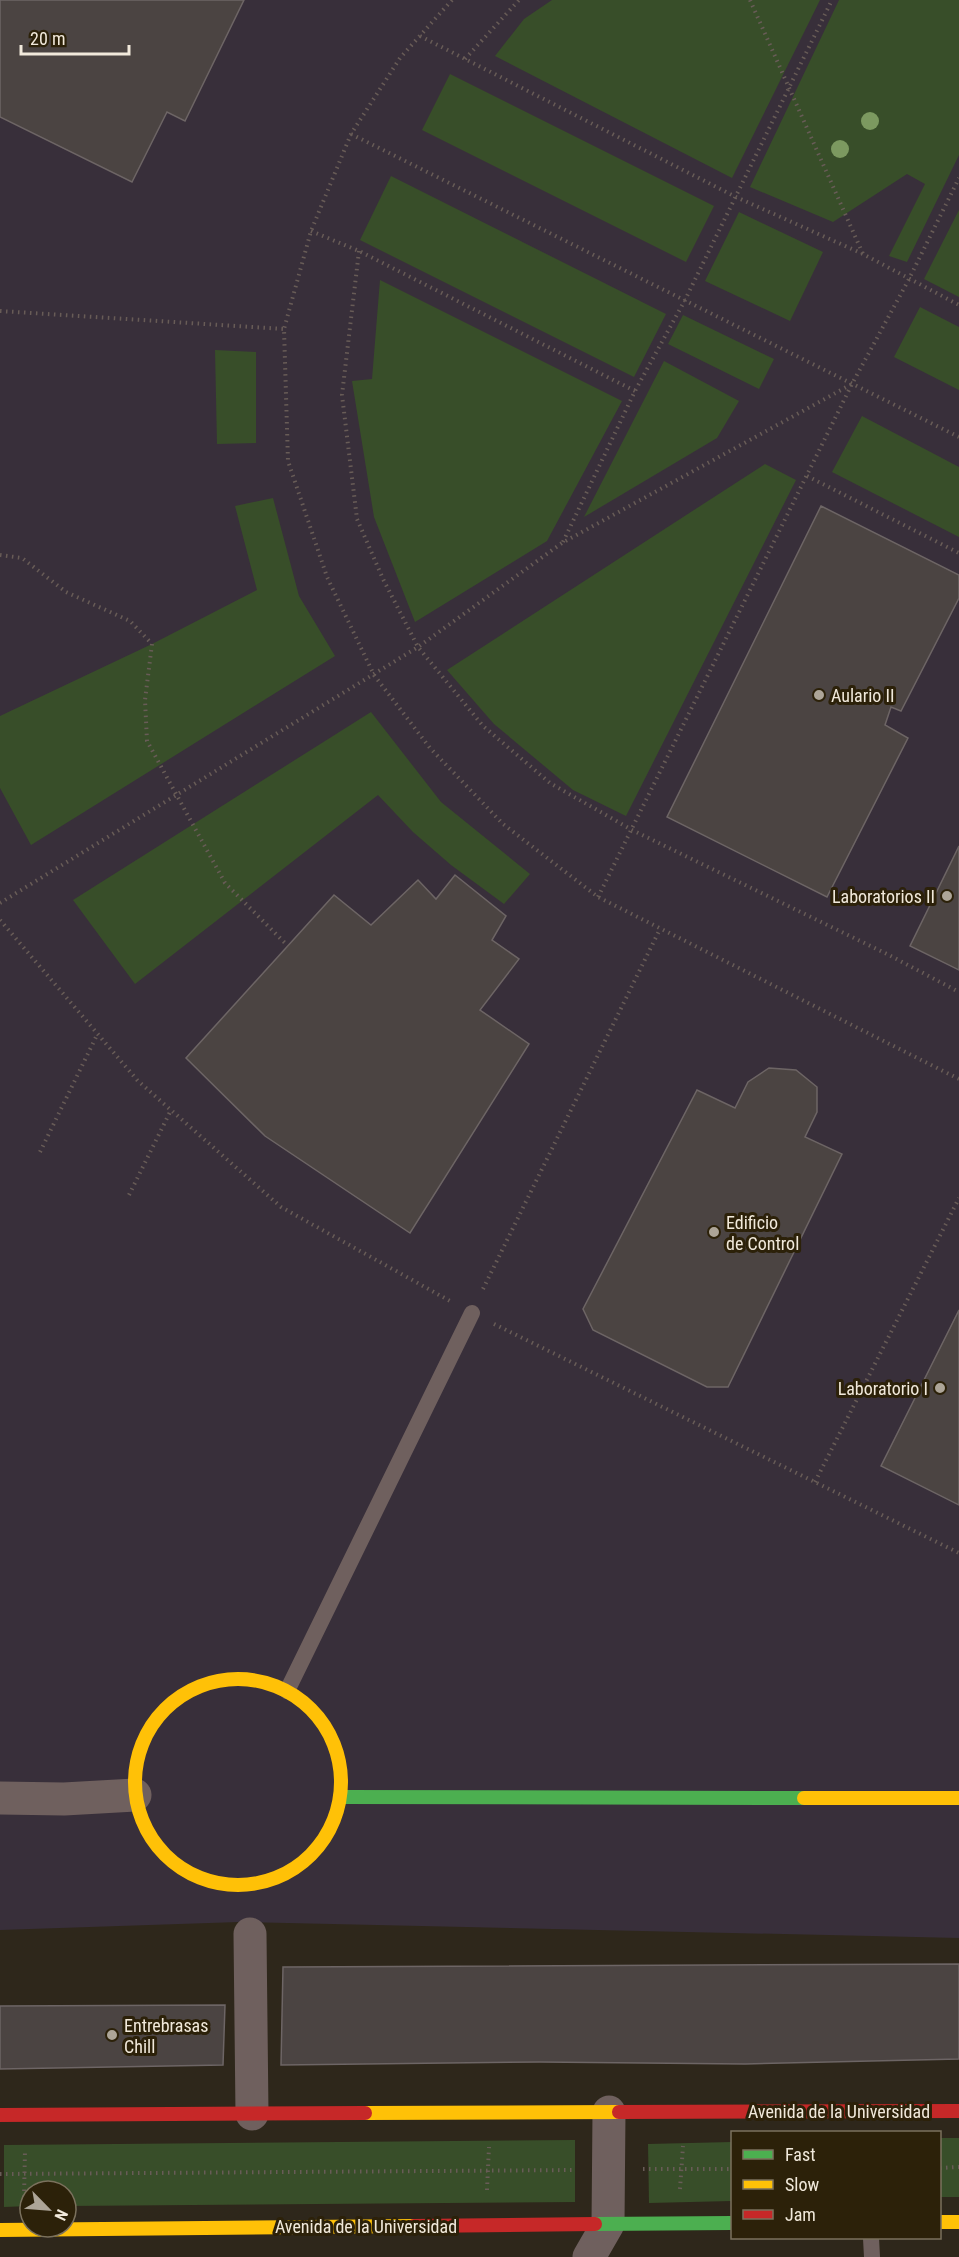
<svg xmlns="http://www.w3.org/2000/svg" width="959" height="2257" font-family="'Roboto Condensed',sans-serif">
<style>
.education{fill:#382f3a}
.green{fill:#384e29}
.building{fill:#4b4442;stroke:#6d6565;stroke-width:1.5}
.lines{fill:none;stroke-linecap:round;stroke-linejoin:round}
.path{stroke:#685c57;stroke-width:4;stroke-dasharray:1.5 4.5;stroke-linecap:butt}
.lane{stroke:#6f605e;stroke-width:16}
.street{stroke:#6f605e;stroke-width:33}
.fast{stroke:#4caf50;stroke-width:14}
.slow{stroke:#ffc107;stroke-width:14}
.jam{stroke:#c62828;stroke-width:14}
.tree{fill:#7c9960}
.poi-dot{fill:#ada598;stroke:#2c2109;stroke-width:2}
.labels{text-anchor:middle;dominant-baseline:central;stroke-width:6;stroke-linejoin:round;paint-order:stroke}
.poi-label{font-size:18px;fill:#f1e9db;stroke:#2c2109;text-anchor:start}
.street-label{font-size:18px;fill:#f1e9db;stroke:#2c2109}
</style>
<rect width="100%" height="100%" fill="#2e271b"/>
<path class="education" d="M0 0H959V1938L239 1922 0 1930Z"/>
<g class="green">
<path d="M552 0H820L732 178 495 56 524 19Z"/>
<path d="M839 0H959V155L907 262 889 256 925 184 907 174 833 222 750 187Z"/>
<path d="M450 74 714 206 686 262 422 130Z"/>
<path d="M391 176 666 314 634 377 360 240Z"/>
<path d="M959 210V297L924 279Z"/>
<path d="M739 212 823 252 790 321 705 281Z"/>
<path d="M380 280 622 401 547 541 415 622 374 517 352 381 372 379Z"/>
<path d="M920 307 959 327V390L894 357Z"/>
<path d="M683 315 774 359 759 389 668 344Z"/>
<path d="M215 350 256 352V443L217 444Z"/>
<path d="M664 361 739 401 717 438 584 517Z"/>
<path d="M862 416 959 467V537L832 472Z"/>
<path d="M765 464 796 480 626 816 573 790 494 724 447 670Z"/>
<path d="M273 498 299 596 335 656 31 845 0 788V716L152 644 257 590 235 506Z"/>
<path d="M371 712 441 802 530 874 504 904 451 865 413 832 378 795 135 984 73 900Z"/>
<rect x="940" y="2138" width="19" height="59"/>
<path d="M575 2140V2202L66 2206V2191H30V2206L4 2207V2145Z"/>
<path d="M732 2142V2201L649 2203 648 2144Z"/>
</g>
<g class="building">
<path d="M0 0H244L185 121 167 112 132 182 0 117Z"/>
<path d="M821 506 959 575V598L901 711 891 707 885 725 908 738 827 897 667 817Z"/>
<path d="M959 846V970L910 946Z"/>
<path d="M455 875 506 916 492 940 519 959 480 1010 529 1044 410 1233 265 1136 186 1058 334 895 371 925 418 880 436 899Z"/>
<path d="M769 1068 796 1070 817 1087V1112L805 1137 842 1154 728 1387H707L593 1330 583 1309 697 1090 735 1108 748 1082Z"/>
<path d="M959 1310V1505L881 1466Z"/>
<path d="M959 1964V2059L745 2064 540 2062 281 2065 283 1967Z"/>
<path d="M225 2005 223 2065 0 2069V2006Z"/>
</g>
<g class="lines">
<g class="path">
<path d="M452 0 400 58 351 134 311 231 284 329 288 461 327 577 374 675 430 748 503 824 598 897 959 1079"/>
<path d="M750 0 863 254"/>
<path d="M420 36 736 197 863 254 959 305"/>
<path d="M465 59 519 0"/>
<path d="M351 134 959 437"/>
<path d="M311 231 359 251 635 391"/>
<path d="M359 251 342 395 357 519 383 579 418 647 483 726 550 783 632 830 887 954 959 992"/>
<path d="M0 311 284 329"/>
<path d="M807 476 959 553"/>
<path d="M563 542 635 391 685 300 832 0"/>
<path d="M0 555 22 558 66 592 130 621 152 644 145 700 147 741 225 883 288 946"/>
<path d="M598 897 852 384 909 279 959 178"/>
<path d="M0 903 418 647 562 543 852 384"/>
<path d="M0 920 138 1081 281 1207 450 1301"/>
<path d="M40 1152 97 1035"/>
<path d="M129 1195 171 1110"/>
<path d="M483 1289 660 929"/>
<path d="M494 1324 959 1553"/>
<path d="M815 1482 959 1198"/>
<path d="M940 2168 959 2167"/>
<path d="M643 2169H732"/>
<path d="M0 2174 576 2170"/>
<path d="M680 2189 683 2146"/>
<path d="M487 2190 489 2147"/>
<path d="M24 2197 25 2150"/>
</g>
<g class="lane">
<path d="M287 1691 472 1313"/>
<path d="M871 2238 872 2257"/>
</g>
<g class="street">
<path d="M0 1798 64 1799 135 1795"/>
<path d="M250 1934 252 2114"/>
<path d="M589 2257 608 2224 609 2112"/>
</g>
<g class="fast">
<path d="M340 1797 804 1798"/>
<path d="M595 2224 732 2223"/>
</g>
<g class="slow">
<circle cx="238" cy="1782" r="103"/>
<path d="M804 1798H959"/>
<path d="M365 2113 619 2112"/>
<path d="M940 2222H959"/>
<path d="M0 2230 414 2226"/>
</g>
<g class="jam">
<path d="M619 2112 959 2111"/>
<path d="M0 2115 365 2113"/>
<path d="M414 2226 595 2224"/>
</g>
</g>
<g class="tree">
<circle cx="870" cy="121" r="9"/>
<circle cx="840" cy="149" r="9"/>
</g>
<g class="poi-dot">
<circle cx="819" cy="695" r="6"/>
<circle cx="947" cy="896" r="6"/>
<circle cx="714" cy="1232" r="6"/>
<circle cx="940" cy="1388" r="6"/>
<circle cx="112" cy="2035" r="6"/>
</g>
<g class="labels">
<g class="poi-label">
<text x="831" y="695">Aulario II</text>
<text x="935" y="896" text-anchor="end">Laboratorios II</text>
<text x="726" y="1222">Edificio<tspan x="726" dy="21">de Control</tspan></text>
<text x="928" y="1388" text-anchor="end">Laboratorio I</text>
<text x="124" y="2025">Entrebrasas<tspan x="124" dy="21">Chill</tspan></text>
</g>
<g class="street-label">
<text x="839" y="2111">Avenida de la Universidad</text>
<text x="366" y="2226">Avenida de la Universidad</text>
</g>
</g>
<rect x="731" y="2131" width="210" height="108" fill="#2c2109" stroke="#7b715d" stroke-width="1.5"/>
<rect x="743" y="2150" width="30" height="9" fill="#4caf50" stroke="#7b715d" stroke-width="1.5"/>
<text x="785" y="2161" font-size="18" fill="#f1e9db">Fast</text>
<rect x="743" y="2180" width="30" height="9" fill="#ffc107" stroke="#7b715d" stroke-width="1.5"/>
<text x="785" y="2191" font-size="18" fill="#f1e9db">Slow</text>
<rect x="743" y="2210" width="30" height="9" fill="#c62828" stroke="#7b715d" stroke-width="1.5"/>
<text x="785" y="2221" font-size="18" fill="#f1e9db">Jam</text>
<g transform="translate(48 2209) rotate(115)"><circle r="28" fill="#2c2109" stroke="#7b715d" stroke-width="1.5"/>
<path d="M0-4.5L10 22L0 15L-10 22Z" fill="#ada598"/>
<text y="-9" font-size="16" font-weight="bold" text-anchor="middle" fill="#f1e9db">N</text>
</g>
<path d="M21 45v9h108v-9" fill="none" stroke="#f1e9db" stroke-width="3"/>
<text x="30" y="45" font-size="18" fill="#f1e9db" stroke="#2c2109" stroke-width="4.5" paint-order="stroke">20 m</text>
</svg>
